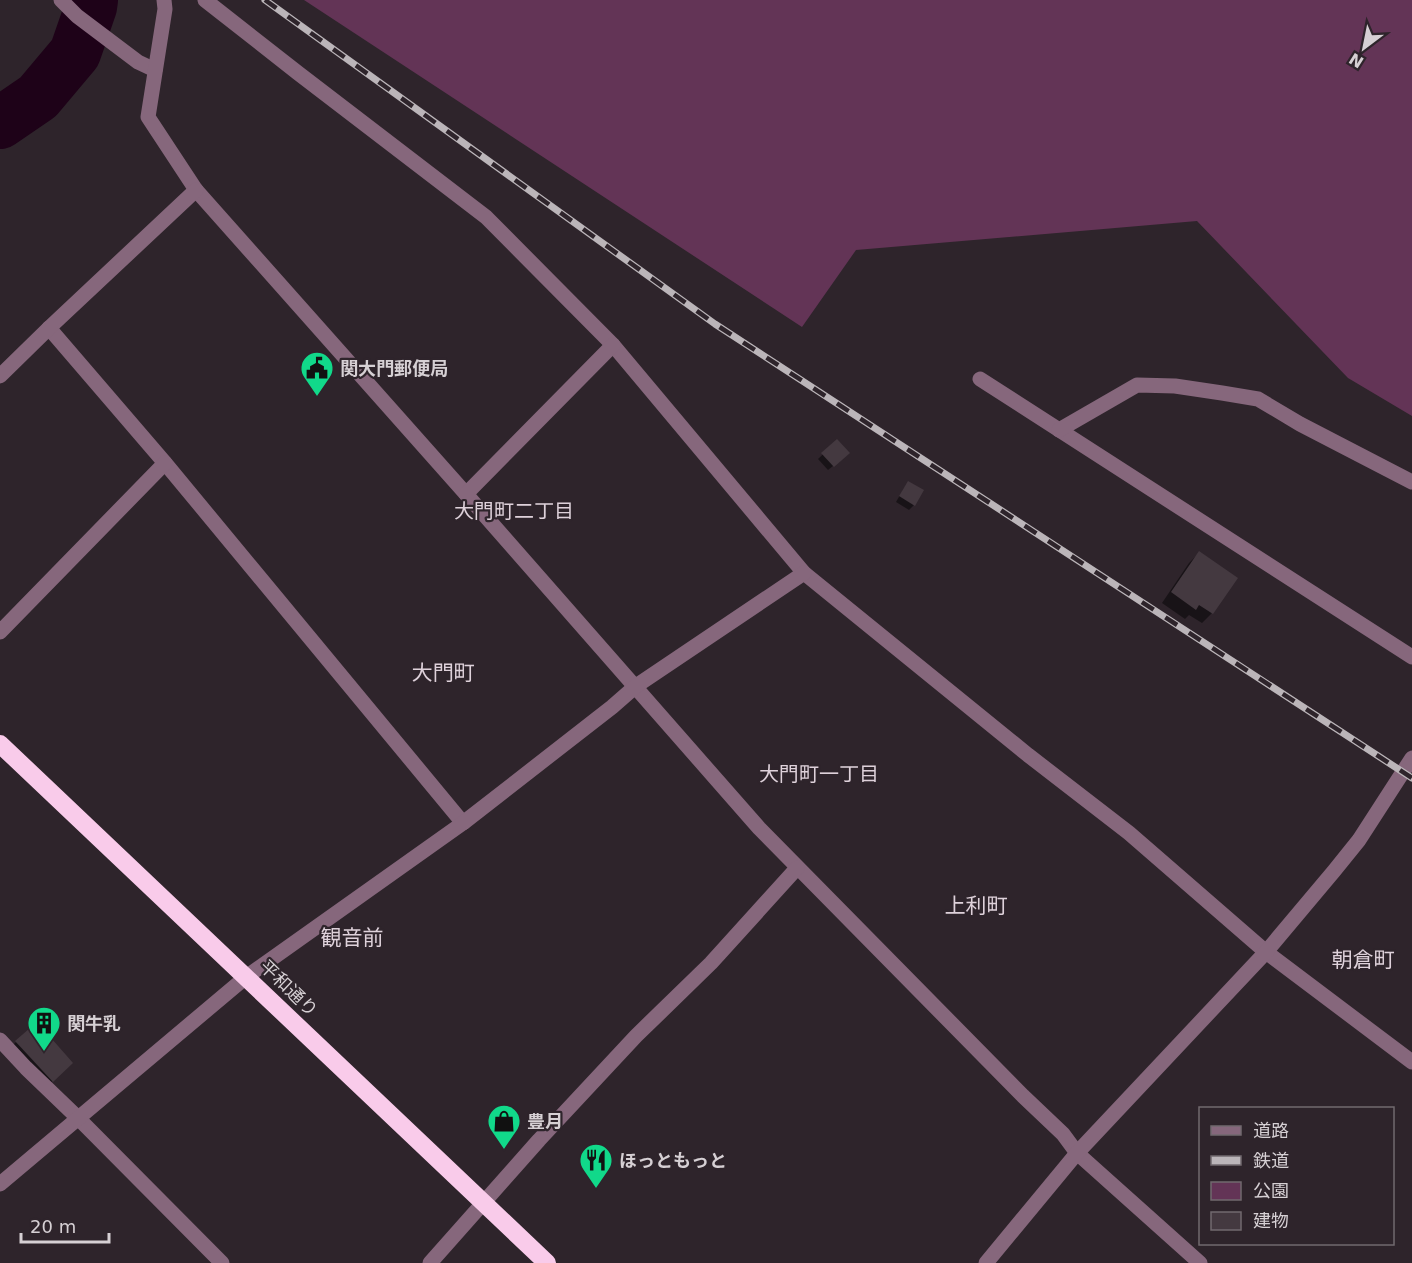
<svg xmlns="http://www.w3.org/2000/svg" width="1412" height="1263" font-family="'DejaVu Sans','Noto Sans JP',sans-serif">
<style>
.green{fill:#633456}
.shadow{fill:#0007}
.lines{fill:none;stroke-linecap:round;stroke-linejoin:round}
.river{stroke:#1e0218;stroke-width:52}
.building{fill:#443940}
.minor{stroke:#86677c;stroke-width:15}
.highway{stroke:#f9cbea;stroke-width:18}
.rail-casing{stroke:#bbb5b9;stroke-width:7}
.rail{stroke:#2e242b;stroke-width:4.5;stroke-dasharray:14;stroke-linecap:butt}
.labels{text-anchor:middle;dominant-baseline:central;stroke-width:4.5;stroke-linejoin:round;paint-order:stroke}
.poi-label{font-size:18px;font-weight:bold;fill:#d6d0d4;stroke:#2e242b;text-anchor:start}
.street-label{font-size:18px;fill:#d6d0d4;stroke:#2e242b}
.neighbourhood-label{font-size:20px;fill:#ded1da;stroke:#2e242b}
.quarter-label{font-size:21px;fill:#ded1da;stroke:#2e242b}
</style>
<rect width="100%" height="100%" fill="#2e242b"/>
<path class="green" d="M304 0H1412V416L1348 378 1197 221 856 250 802 327Z"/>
<g class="shadow">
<path d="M837 441 843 458 828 470 818 459Z"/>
<path d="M908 483 914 505 909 510 896 502 904 488Z"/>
<path d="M1199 553 1212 613 1202 623 1189 615 1185 619 1162 603 1189 563Z"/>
<path d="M16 1042 61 1073 42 1091 6 1052Z"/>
</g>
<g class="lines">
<path class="river" d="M0 123 38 97 75 53 91 7 92 0"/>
</g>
<g class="building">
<path d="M837 439 850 453 834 467 821 453Z"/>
<path d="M908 481 924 490 915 506 899 496Z"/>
<path d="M1199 551 1238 578 1213 614 1199 605 1196 610 1171 592Z"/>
<path d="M37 1022 73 1063 53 1082 15 1041Z"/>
</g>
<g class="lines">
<g class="minor">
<path d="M61 0 77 16 138 62 155 70"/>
<path d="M164 0 165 9 148 117 196 190 466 494 759 828 1023 1096 1063 1134 1077 1153 1200 1263"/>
<path d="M205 0 298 73 486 217 613 345 804 573 1028 755 1129 833 1266 952 1412 1062"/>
<path d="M49 328 165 463 463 823"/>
<path d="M0 376 49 328 196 190"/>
<path d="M980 379 1412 657"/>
<path d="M1059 430 1137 385 1175 386 1222 393 1258 399 1300 424 1412 482"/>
<path d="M466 494 613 345"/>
<path d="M0 632 165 463"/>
<path d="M0 1040 26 1068 78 1118 222 1263"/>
<path d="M0 1184 246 977 463 823 612 707 636 686 804 573"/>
<path d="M430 1263 539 1140 636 1036 711 963 797 868"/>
<path d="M986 1263 1077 1153 1266 952 1334 871 1359 840 1412 758"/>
</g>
<path class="highway" d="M0 744 547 1263"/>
<defs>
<path id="rail" d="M265 0 715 324 1412 778"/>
</defs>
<use href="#rail" class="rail-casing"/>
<use href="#rail" class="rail"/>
</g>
<defs>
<symbol id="civic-pin" viewBox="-11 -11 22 30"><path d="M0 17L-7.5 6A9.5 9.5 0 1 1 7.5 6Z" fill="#11d98a" stroke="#2e242b"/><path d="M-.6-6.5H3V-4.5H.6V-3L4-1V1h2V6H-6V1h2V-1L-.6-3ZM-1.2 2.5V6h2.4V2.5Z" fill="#111"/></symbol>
<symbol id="building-pin" viewBox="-11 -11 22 30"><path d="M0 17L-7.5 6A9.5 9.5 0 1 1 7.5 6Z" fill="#11d98a" stroke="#2e242b"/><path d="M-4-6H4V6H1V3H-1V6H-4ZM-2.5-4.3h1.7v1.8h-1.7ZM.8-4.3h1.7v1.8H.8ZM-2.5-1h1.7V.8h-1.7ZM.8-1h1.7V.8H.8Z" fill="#111"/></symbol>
<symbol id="shop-pin" viewBox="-11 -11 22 30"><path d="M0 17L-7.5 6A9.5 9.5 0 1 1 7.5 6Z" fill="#11d98a" stroke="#2e242b"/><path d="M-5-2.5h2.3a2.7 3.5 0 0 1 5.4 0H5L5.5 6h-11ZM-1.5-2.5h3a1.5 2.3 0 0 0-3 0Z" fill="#111"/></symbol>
<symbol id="restaurant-pin" viewBox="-11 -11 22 30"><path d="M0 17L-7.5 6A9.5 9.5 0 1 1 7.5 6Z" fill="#11d98a" stroke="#2e242b"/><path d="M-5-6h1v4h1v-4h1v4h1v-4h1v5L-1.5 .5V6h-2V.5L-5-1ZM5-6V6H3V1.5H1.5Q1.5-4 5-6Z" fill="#111"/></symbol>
</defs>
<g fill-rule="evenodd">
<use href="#civic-pin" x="298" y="349" width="38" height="52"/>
<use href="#building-pin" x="25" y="1004" width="38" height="52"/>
<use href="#shop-pin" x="485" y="1102" width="38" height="52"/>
<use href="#restaurant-pin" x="577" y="1141" width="38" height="52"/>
</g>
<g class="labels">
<g class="poi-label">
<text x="340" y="368">関大門郵便局</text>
<text x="67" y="1023">関牛乳</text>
<text x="527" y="1121">豊月</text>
<text x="619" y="1160">ほっともっと</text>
</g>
<g class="street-label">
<text transform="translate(289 988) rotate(44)">平和通り</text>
</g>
<g class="neighbourhood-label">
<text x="514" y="511">大門町二丁目</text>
<text x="819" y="774">大門町一丁目</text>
</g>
<g class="quarter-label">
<text x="443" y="673">大門町</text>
<text x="976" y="906">上利町</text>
<text x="352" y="938">観音前</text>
<text x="1363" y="960">朝倉町</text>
</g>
</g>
<rect x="1199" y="1107" width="195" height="138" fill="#2e242b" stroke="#71696f" stroke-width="1.5"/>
<rect x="1211" y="1126" width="30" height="9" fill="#86677c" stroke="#71696f" stroke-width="1.5"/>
<text x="1253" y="1137" font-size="18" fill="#d6d0d4">道路</text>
<rect x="1211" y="1156" width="30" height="9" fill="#bbb5b9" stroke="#71696f" stroke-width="1.5"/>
<text x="1253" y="1167" font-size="18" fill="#d6d0d4">鉄道</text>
<rect x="1211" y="1182" width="30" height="18" fill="#633456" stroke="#71696f" stroke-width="1.5"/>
<text x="1253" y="1197" font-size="18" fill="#d6d0d4">公園</text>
<rect x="1211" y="1212" width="30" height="18" fill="#443940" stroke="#71696f" stroke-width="1.5"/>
<text x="1253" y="1227" font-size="18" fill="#d6d0d4">建物</text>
<g transform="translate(1364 48) rotate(212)" stroke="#2e242b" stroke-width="4.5" paint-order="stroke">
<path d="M0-4.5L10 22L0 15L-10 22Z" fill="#d6d0d4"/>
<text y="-9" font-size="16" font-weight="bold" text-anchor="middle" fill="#d6d0d4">N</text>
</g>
<path d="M21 1233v9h88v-9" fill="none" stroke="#d6d0d4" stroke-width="3"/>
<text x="30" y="1233" font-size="18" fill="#d6d0d4" stroke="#2e242b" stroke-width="4.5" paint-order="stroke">20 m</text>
</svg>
